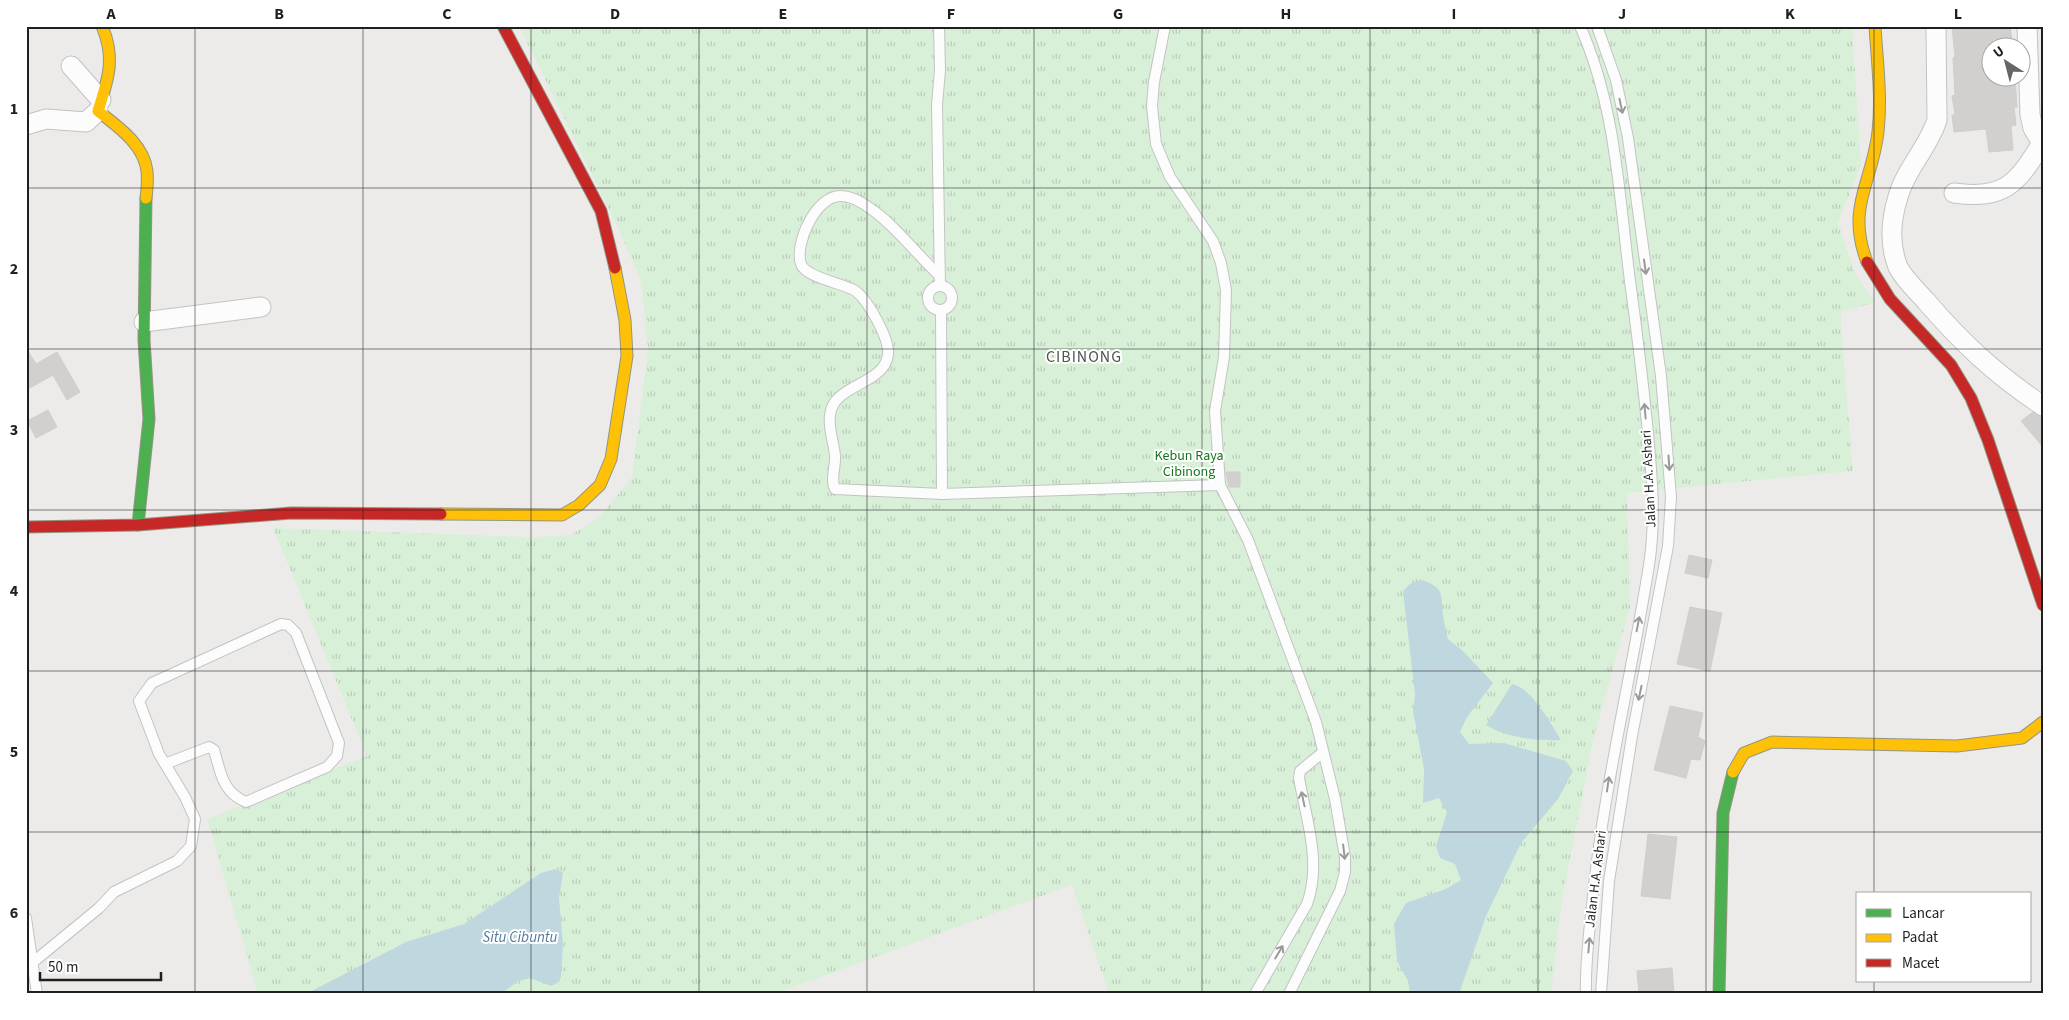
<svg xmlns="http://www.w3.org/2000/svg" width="2069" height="1020" font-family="'Source Sans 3',sans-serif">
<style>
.park{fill:url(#park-tufts)}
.water{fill:#bfd7de}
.building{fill:#d2d0ce;stroke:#d0cdca}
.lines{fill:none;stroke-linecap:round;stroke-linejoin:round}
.lane-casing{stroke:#c4c3c2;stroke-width:12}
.street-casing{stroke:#c4c3c2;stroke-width:21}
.fast-casing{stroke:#949582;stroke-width:13}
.slow-casing{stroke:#949582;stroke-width:13}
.jam-casing{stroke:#949582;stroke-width:13}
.lane{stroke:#fcfcfc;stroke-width:10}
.street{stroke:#fcfcfc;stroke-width:19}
.fast{stroke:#4caf50;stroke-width:11}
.slow{stroke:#ffc107;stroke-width:11}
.jam{stroke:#c62828;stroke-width:11}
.oneway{stroke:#999}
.grid{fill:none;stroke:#1f1f1f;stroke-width:1;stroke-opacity:0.55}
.labels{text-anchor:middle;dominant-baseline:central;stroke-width:4;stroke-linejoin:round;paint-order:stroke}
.park-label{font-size:14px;fill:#15751d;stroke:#fff}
.street-label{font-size:14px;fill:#1f1f1f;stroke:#fff}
.water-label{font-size:15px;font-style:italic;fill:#5179a0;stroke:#fff}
.quarter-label{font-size:16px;letter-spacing:1px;fill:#525252;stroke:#fff}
.neatline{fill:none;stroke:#1f1f1f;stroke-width:2}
.grid-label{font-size:16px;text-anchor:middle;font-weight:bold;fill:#1f1f1f}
</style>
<defs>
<pattern id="park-tufts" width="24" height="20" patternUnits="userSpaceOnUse" patternTransform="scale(1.25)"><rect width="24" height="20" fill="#d9f0d8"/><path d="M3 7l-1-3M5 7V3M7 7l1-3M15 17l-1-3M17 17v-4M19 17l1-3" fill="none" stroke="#bacdb9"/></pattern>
</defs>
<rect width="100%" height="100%" fill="#edebe9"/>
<path class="park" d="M519 26H1852L1861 165 1838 223 1856 276 1876 302 1841 312 1842 338 1853 471 1627 493 1630 607 1593 741 1562 900 1551 994H1109L1072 885 775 994H258L207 819 367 756 273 528 533 537 571 535 600 517 632 477 648 349 641 281 618 228Z"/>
<g class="water">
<path d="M1421 580C1445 587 1441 595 1443 616 1444 623 1446 631 1448 639L1463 651 1493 683 1467 717 1460 732 1469 744 1504 743 1566 761 1573 771 1558 799 1521 843 1486 916 1459 994H1410L1408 981 1397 961 1394 924 1406 903 1446 889 1461 880 1455 864 1440 858 1436 846 1447 812 1439 798 1423 803 1424 769 1413 711 1415 695 1403 591 1410 584Z"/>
<path d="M1512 684C1531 687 1552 725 1561 740 1537 741 1507 738 1486 725Z"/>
<path d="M555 869 563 873 559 898 563 945 561 977 559 982 551 986 530 978 518 981 501 994H306L406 942 464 924 541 873Z"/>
</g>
<g class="building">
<path d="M1952 26H2010L2013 48H1992V78H2015L2017 107H2014L2016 125 2011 126 2013 150 1989 152 1986 129 1954 132 1952 115H1955L1952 96 1955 95 1953 58 1955 57Z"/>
<path d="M26 348 36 364 57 352 80 392 67 400 53 375 26 390Z"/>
<path d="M48 410 57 427 36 438 27 421Z"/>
<path d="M2033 412 2043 417V447L2021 421Z"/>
<path d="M1226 472H1240V487H1229Z"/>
<path d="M1689 555 1712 560 1708 578 1685 573Z"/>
<path d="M1690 607 1722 613 1710 671 1677 664Z"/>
<path d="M1670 706 1703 713 1698 737 1705 741 1700 760 1691 759 1686 778 1654 770Z"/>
<path d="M1648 834 1677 837 1670 899 1641 896Z"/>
<path d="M1672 968 1674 994H1639L1637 971Z"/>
</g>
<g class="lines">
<defs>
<g id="lane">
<path d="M939 26 940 70 937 105 940 286"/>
<path d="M1165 26 1154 82 1152 106 1156 144 1170 177 1213 241 1221 263 1226 290 1224 357 1215 411 1220 485 1248 540 1316 722 1335 799 1345 857V872L1340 891 1289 994"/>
<path d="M1580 26C1616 106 1619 196 1630 281 1637 332 1643 382 1648 433 1652 477 1656 521 1649 565 1631 679 1603 790 1592 905 1589 934 1585 965 1586 994"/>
<path d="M1597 26 1616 80 1628 138 1661 376 1671 497 1668 546 1632 736 1609 881 1601 994"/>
<path d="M939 275C918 256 894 224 871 209 863 203 852 196 841 196 816 195 794 244 801 264 805 277 841 283 854 290 867 298 890 339 888 355 884 385 833 384 830 415 828 429 834 442 835 456 836 466 830 480 835 489L942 494"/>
<circle cx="940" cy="298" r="12"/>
<path d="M941 310 942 494 1220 485"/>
<path d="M26 918 37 994"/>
<path d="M32 963 99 908 114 892 177 861 191 846 195 819 185 797 159 754 139 701 152 683 281 624 288 625 296 633 339 743 337 756 327 767 246 802C222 792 221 773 214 750L209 747 165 764"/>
<path d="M1255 994 1307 904C1322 862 1306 819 1299 778L1300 771 1322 753"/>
</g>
<g id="street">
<path d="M1936 26 1937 120C1928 148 1905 170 1898 197 1891 219 1889 245 1898 267 1904 279 1916 290 1925 300 1962 343 1995 374 2043 406"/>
<path d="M2027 26 2030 115 2033 128 2042 143 2043 142"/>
<path d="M71 66 101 100"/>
<path d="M26 125 46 119 86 122 98 111"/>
<path d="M1954 193C2004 200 2017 184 2042 143"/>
<path d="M144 322 261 307"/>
</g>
<g id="fast">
<path d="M138 525 149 419 144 340 146 198"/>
<path d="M1719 994 1723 813 1733 772"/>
</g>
<g id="slow">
<path d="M102 26C116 59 108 79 98 111 117 126 144 144 147 171 148 180 147 190 146 198"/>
<path d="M1867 262C1846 207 1872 184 1878 132 1882 97 1877 61 1875 26"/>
<path d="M441 514 562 515 579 505 600 485 611 459 627 356 625 320 615 268"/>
<path d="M1733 772 1744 753 1772 742 1957 746 2022 738 2043 722"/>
</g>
<g id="jam">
<path d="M503 26 601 211 615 268"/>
<path d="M1867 262 1890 299 1951 365 1971 398 1988 440 2043 605"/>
<path d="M26 527 138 525 291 513 441 514"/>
</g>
</defs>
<use href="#lane" class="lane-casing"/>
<use href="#street" class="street-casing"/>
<use href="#fast" class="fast-casing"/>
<use href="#slow" class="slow-casing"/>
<use href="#jam" class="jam-casing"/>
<use href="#lane" class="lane"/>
<use href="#street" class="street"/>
<use href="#fast" class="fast"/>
<use href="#slow" class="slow"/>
<use href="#jam" class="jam"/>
</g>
<defs><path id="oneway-shaft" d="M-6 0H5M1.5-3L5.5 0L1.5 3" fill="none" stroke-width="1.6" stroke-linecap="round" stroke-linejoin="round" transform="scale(1.25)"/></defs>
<g class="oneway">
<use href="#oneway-shaft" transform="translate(1621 106) rotate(78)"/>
<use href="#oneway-shaft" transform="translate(1645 267) rotate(82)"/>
<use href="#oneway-shaft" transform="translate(1645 411) rotate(-95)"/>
<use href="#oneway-shaft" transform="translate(1669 463) rotate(86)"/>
<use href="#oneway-shaft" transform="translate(1638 624) rotate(-79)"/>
<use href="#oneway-shaft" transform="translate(1640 693) rotate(102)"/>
<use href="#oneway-shaft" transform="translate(1608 784) rotate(-82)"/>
<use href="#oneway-shaft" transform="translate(1303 799) rotate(-102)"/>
<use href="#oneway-shaft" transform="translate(1344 852) rotate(83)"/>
<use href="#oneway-shaft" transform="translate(1589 945) rotate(-85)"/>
<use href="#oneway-shaft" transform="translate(1279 952) rotate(-59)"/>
</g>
<path class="grid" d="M195 26V994M363 26V994M531 26V994M699 26V994M867 26V994M1034 26V994M1202 26V994M1370 26V994M1538 26V994M1706 26V994M1874 26V894M26 188H2043M26 349H2043M26 510H2043M26 671H2043M26 832H2043M1874 981V994"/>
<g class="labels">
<g class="park-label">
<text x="1189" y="456">Kebun Raya<tspan x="1189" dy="16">Cibinong</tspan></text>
</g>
<g class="street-label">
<text transform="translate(1649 479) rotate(-93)">Jalan H.A. Ashari</text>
<text transform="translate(1596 879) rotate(-83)">Jalan H.A. Ashari</text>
</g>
<g class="water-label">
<text x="520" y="937">Situ Cibuntu</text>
</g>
<g class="quarter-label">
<text x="1084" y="357">CIBINONG</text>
</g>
</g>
<rect width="2069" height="1020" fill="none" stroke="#ffffff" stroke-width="55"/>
<rect x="1856" y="892" width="175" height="90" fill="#ffffff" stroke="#a5a5a5"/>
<rect x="1866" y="909" width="25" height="8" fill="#4caf50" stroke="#a5a5a5"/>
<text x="1902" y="918" font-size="15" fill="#1f1f1f">Lancar</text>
<rect x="1866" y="934" width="25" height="8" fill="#ffc107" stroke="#a5a5a5"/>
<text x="1902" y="942" font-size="15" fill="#1f1f1f">Padat</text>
<rect x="1866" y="959" width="25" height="8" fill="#c62828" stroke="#a5a5a5"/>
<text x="1902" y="968" font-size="15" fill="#1f1f1f">Macet</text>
<g transform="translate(2006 62) rotate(324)"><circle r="24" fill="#ffffff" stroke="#a5a5a5"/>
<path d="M0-4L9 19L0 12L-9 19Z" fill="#676666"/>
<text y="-8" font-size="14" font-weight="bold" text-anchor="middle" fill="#1f1f1f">U</text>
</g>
<path d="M40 972v8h121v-8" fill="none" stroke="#1f1f1f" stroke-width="2.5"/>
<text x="48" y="972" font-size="15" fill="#1f1f1f" stroke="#ffffff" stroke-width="4" paint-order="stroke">50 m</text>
<rect x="28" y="28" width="2014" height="964" class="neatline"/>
<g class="grid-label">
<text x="111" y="19">A</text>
<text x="279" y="19">B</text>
<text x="447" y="19">C</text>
<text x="615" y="19">D</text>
<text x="783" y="19">E</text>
<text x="951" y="19">F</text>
<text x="1118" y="19">G</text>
<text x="1286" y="19">H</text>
<text x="1454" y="19">I</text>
<text x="1622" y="19">J</text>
<text x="1790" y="19">K</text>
<text x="1958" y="19">L</text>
<text x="14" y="114">1</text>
<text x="14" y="274">2</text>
<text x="14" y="435">3</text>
<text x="14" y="596">4</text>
<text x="14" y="757">5</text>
<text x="14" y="918">6</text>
</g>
</svg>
